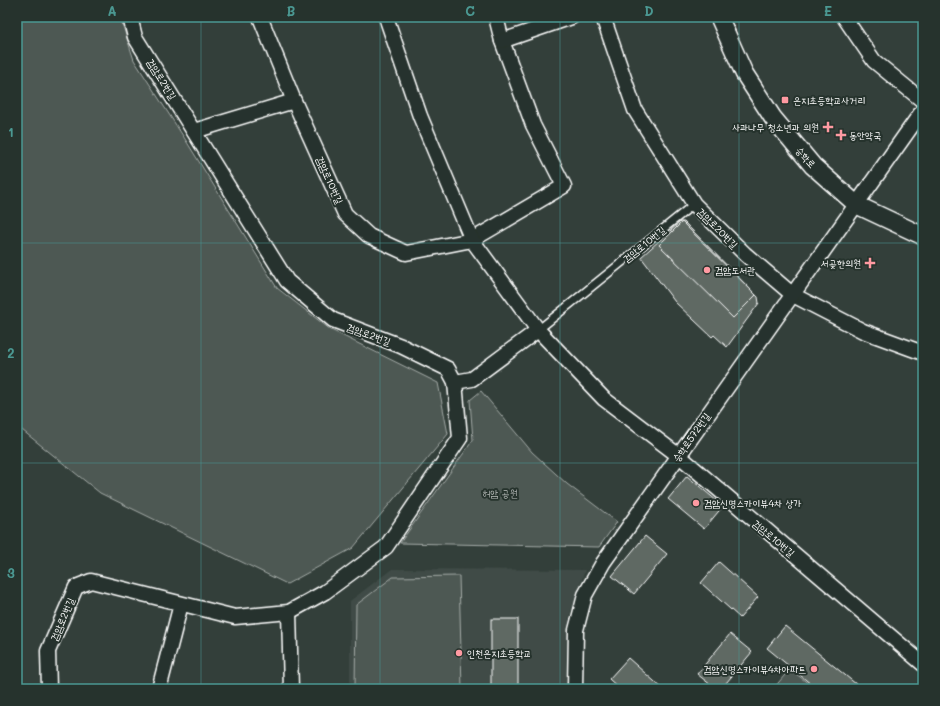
<svg xmlns="http://www.w3.org/2000/svg" width="940" height="706" font-family="Mali,'Poor Story',sans-serif">
<style>
.built{fill:#404c47}
.green{fill:#4d5853;stroke:#a6aca9}
.building{fill:#5f6964;stroke:#fff}
.lines{fill:none;stroke-linecap:round;stroke-linejoin:round}
.service-casing{stroke:#fff;stroke-width:10}
.minor-casing{stroke:#fff;stroke-width:17}
.tertiary-casing{stroke:#fff;stroke-width:20}
.service{stroke:#26332d;stroke-width:7}
.minor{stroke:#26332d;stroke-width:14}
.tertiary{stroke:#26332d;stroke-width:17}
.grid{fill:none;stroke:#4b9892;stroke-width:1;stroke-opacity:0.55}
.poi-dot{fill:#ff9aa2;stroke:#26332d;stroke-width:1.5}
.labels{text-anchor:middle;dominant-baseline:central;stroke-width:4;stroke-linejoin:round;paint-order:stroke}
.street-label{font-size:10px;fill:#fff;stroke:#26332d}
.poi-label{font-size:10px;fill:#fff;stroke:#26332d;text-anchor:start}
.park-label{font-size:10px;fill:#b8bcba;stroke:#26332d}
.neatline{fill:none;stroke:#4b9892;stroke-width:1.5}
.grid-label{font-size:13px;text-anchor:middle;font-weight:bold;fill:#4b9892}
</style>
<rect width="100%" height="100%" fill="#333f3a"/>
<filter id="ink" filterUnits="userSpaceOnUse"><feTurbulence type="fractalNoise" baseFrequency=".025" numOctaves="2"/><feDisplacementMap in="SourceGraphic" scale="8" xChannelSelector="R" yChannelSelector="G"/><feConvolveMatrix kernelMatrix="1 2 1 2 8 2 1 2 1" color-interpolation-filters="sRGB"/></filter>
<g filter="url(#ink)">
<path class="built" d="M392 569 585 570 569 618V689H350V601Z"/>
<g class="green">
<path d="M17 17H120L134 60 185 139 277 288 331 330 438 383 448 434 353 548 287 584 100 493 17 426Z"/>
<path d="M481 391 532 452 567 484 617 522 599 547 400 543 473 440 470 400Z"/>
<path d="M459 576 462 689H355L356 605 393 577Z"/>
<path d="M790 669 815 689H773Z"/>
</g>
<g class="building">
<path d="M680 222H684L758 297 759 303 727 347 714 335 712 337 675 302 641 257Z"/>
<path d="M682 222 756 295 733 318 659 245Z"/>
<path d="M687 476 723 506 704 529 668 499Z"/>
<path d="M645 536 667 554 634 594 612 576Z"/>
<path d="M719 562 758 597 740 618 701 583Z"/>
<rect x="491" y="619" width="27" height="70"/>
<path d="M785 626 862 689H817L767 648Z"/>
<path d="M730 634 752 652 721 689H716L697 674Z"/>
<path d="M628 658 663 689H620L609 679Z"/>
</g>
<g class="lines">
<defs>
<path id="service" d="M538 330 694 204"/>
<g id="minor">
<path d="M260 17 294 101 345 214 369 236 406 253 472 240 564 186 533 125 502 41 496 17"/>
<path d="M386 17 420 116 472 240 538 330 604 399 683 459 923 664"/>
<path d="M603 17 635 110 694 204 745 254 793 295 863 331 923 353"/>
<path d="M844 17 874 61 923 101"/>
<path d="M502 41 572 17"/>
<path d="M194 131 294 101"/>
<path d="M455 382 472 379 538 330"/>
<path d="M289 612 291 689"/>
<path d="M49 689 48 651 76 587 91 581 235 617 289 612 325 592 386 547 460 438 455 382 448 369 401 346 333 320 287 281 135 37 130 17"/>
<path d="M159 689 181 604"/>
<path d="M575 689 576 630 585 595 603 563 923 110"/>
</g>
<path id="tertiary" d="M719 17 744 73 773 118 813 166 857 205 923 236"/>
</defs>
<use href="#service" class="service-casing"/>
<use href="#minor" class="minor-casing"/>
<use href="#tertiary" class="tertiary-casing"/>
<use href="#service" class="service"/>
<use href="#minor" class="minor"/>
<use href="#tertiary" class="tertiary"/>
</g>
</g>
<path class="grid" d="M201 17V689M380 17V689M560 17V689M739 17V689M17 243H923M17 463H923"/>
<g class="poi-dot">
<rect x="781" y="96" width="8" height="8" rx="2"/>
<path d="M826 121h4v4h4v4h-4v4h-4v-4h-4v-4h4z"/>
<path d="M839 129h4v4h4v4h-4v4h-4v-4h-4v-4h4z"/>
<path d="M868 257h4v4h4v4h-4v4h-4v-4h-4v-4h4z"/>
<circle cx="707" cy="270" r="4"/>
<circle cx="696" cy="503" r="4"/>
<circle cx="459" cy="653" r="4"/>
<circle cx="814" cy="669" r="4"/>
</g>
<g class="labels">
<g class="street-label">
<text transform="translate(162 79) rotate(58)">검암로2번길</text>
<text transform="translate(806 157) rotate(48)">승학로</text>
<text transform="translate(330 180) rotate(66)">검암로10번길</text>
<text transform="translate(718 228) rotate(45)">검암로20번길</text>
<text transform="translate(644 244) rotate(-39)">검암로10번길</text>
<text transform="translate(369 334) rotate(20)">검암로2번길</text>
<text transform="translate(691 437) rotate(-55)">승학로572번길</text>
<text transform="translate(774 538) rotate(40)">검암로10번길</text>
<text transform="translate(62 619) rotate(-67)">검암로2번길</text>
</g>
<g class="poi-label">
<text x="793" y="100">은지초등학교사거리</text>
<text x="819" y="127" text-anchor="end">사과나무 청소년과 의원</text>
<text x="849" y="135">동안약국</text>
<text x="861" y="263" text-anchor="end">서곶한의원</text>
<text x="715" y="270">검암도서관</text>
<text x="704" y="503">검암신명스카이뷰4차 상가</text>
<text x="467" y="653">인천은지초등학교</text>
<text x="806" y="669" text-anchor="end">검암신명스카이뷰4차아파트</text>
</g>
<g class="park-label">
<text x="500" y="493">허암 공원</text>
</g>
</g>
<rect width="940" height="706" fill="none" stroke="#26332d" stroke-width="44"/>
<rect x="22" y="22" width="896" height="662" class="neatline"/>
<g class="grid-label">
<text x="112" y="16">A</text>
<text x="291" y="16">B</text>
<text x="470" y="16">C</text>
<text x="649" y="16">D</text>
<text x="828" y="16">E</text>
<text x="11" y="137">1</text>
<text x="11" y="358">2</text>
<text x="11" y="578">3</text>
</g>
</svg>
